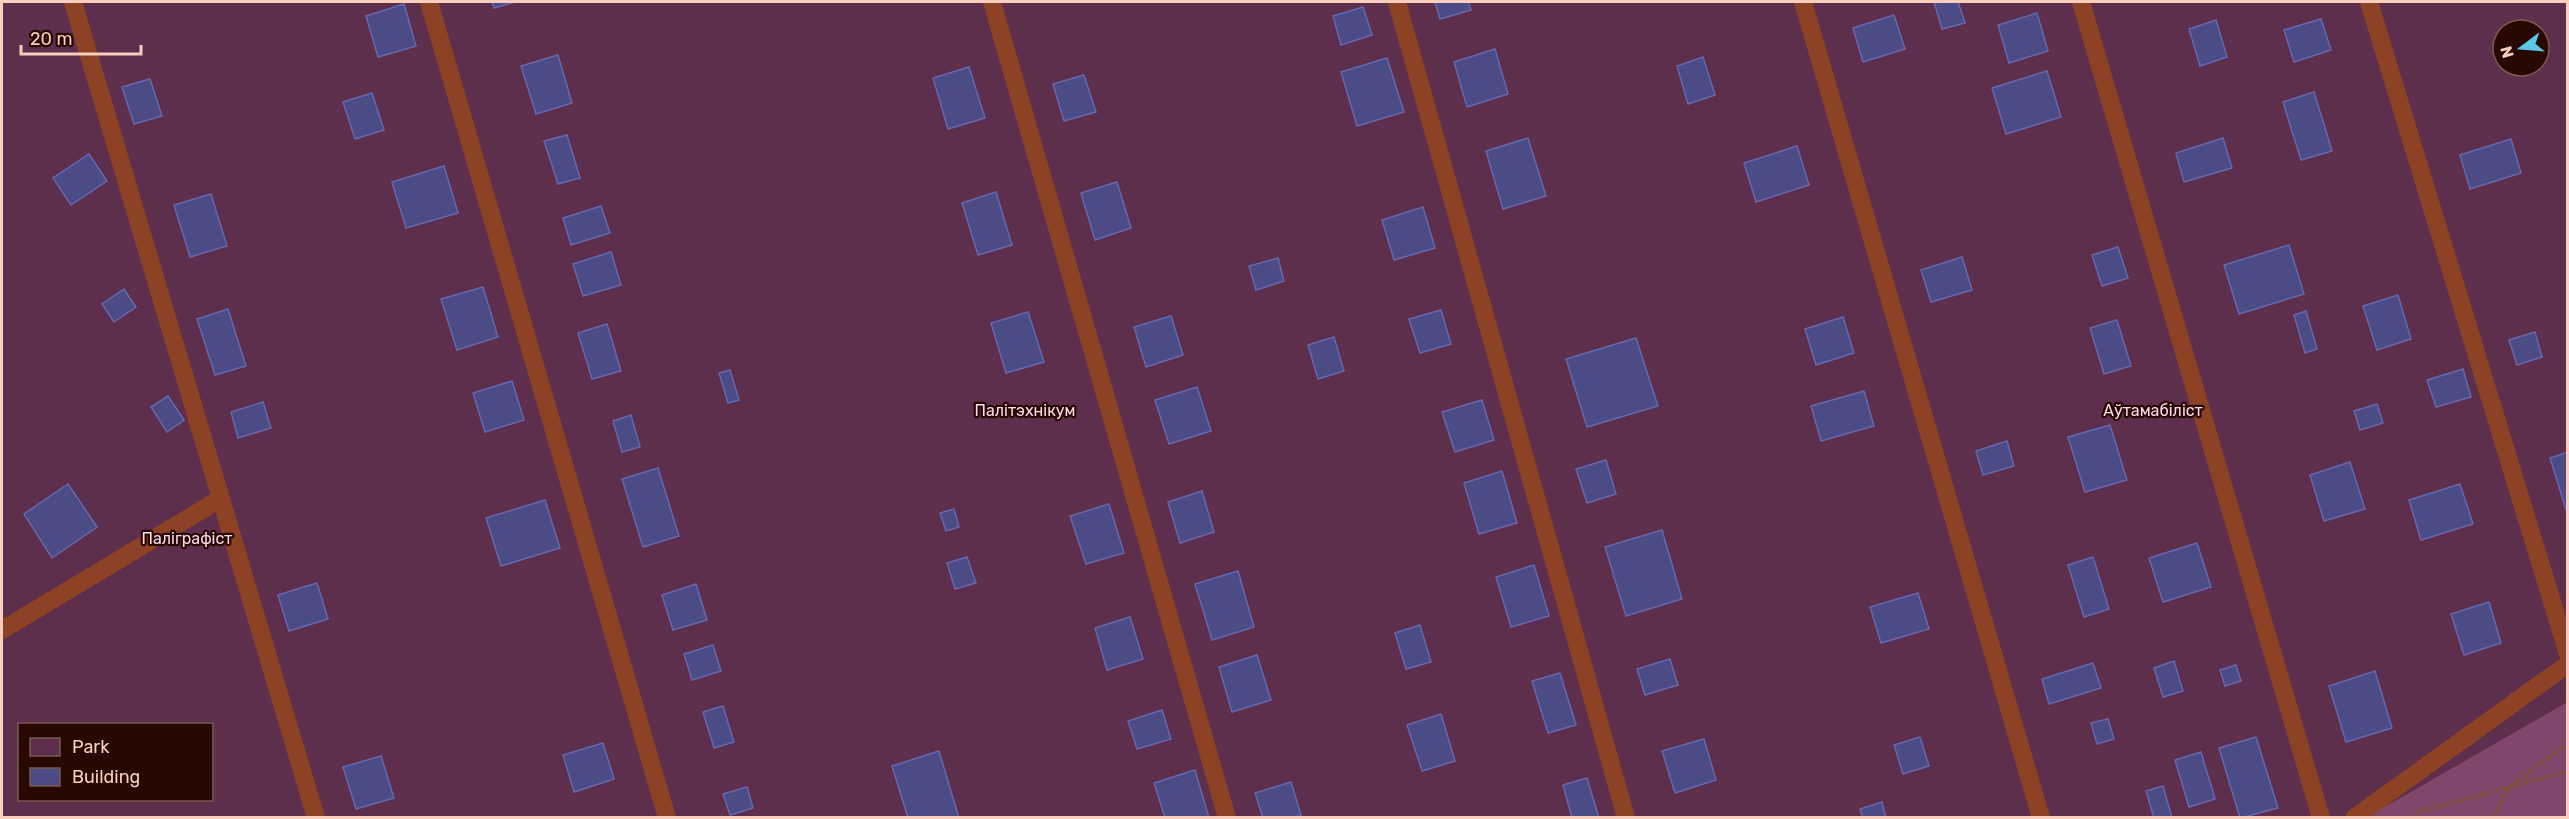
<svg xmlns="http://www.w3.org/2000/svg" width="2569" height="819" font-family="Rubik,sans-serif">
<style>
.green{fill:#5d2f4d;fill-rule:evenodd}
.forest{fill:#80466c}
.building{fill:#4b4b86;stroke:#6667ae;stroke-width:1.5}
.lines{fill:none;stroke-linecap:round;stroke-linejoin:round}
.path{stroke:#824f39;stroke-width:4;stroke-dasharray:4.5 3;stroke-linecap:butt}
.service{stroke:#8d4225;stroke-width:18}
.labels{text-anchor:middle;dominant-baseline:central;stroke-width:4.5;stroke-linejoin:round;paint-order:stroke}
.park-label{font-size:16px;fill:#fdd8ee;stroke:#270901}
</style>
<rect width="100%" height="100%" fill="#4e1801"/>
<path class="green" d="M2 2H2567V702L2367 817 2 818ZM2503 30H2539V66H2503ZM20 724H212V800H20Z"/>
<path class="forest" d="M2567 702V817H2367Z"/>
<g class="building">
<path d="M492 2H515L494 8Z"/>
<path d="M1435 2H1468L1471 10 1440 19Z"/>
<path d="M1934 2H1958L1965 23 1942 29Z"/>
<path d="M404 4 416 46 378 57 366 16Z"/>
<path d="M1363 7 1372 35 1341 45 1333 16Z"/>
<path d="M2037 13 2048 51 2009 63 1998 25Z"/>
<path d="M1894 15 1905 49 1863 62 1853 28Z"/>
<path d="M2321 19 2331 50 2294 62 2284 30Z"/>
<path d="M2216 20 2227 57 2200 66 2189 29Z"/>
<path d="M1495 49 1508 94 1467 107 1454 62Z"/>
<path d="M558 55 572 103 536 114 521 66Z"/>
<path d="M1703 57 1715 95 1688 104 1677 66Z"/>
<path d="M1387 58 1404 112 1357 126 1341 72Z"/>
<path d="M969 67 985 118 948 129 933 78Z"/>
<path d="M2047 71 2061 117 2006 134 1992 88Z"/>
<path d="M1084 75 1096 112 1064 121 1053 84Z"/>
<path d="M150 79 162 116 134 124 122 87Z"/>
<path d="M2314 92 2332 151 2301 160 2283 102Z"/>
<path d="M372 93 384 130 355 139 343 102Z"/>
<path d="M567 135 580 178 558 184 544 141Z"/>
<path d="M1528 138 1546 196 1503 209 1486 151Z"/>
<path d="M2223 138 2232 168 2184 182 2176 153Z"/>
<path d="M2511 139 2521 173 2470 189 2460 155Z"/>
<path d="M1797 146 1809 185 1756 202 1744 163Z"/>
<path d="M89 154 107 181 71 205 53 178Z"/>
<path d="M444 166 458 213 406 228 392 182Z"/>
<path d="M1117 182 1131 228 1095 240 1081 193Z"/>
<path d="M996 192 1012 245 978 255 962 203Z"/>
<path d="M211 194 227 246 190 257 174 205Z"/>
<path d="M601 206 610 233 571 245 563 218Z"/>
<path d="M1423 207 1435 248 1394 260 1382 220Z"/>
<path d="M2289 245 2304 294 2239 314 2224 265Z"/>
<path d="M2118 247 2128 278 2102 286 2092 255Z"/>
<path d="M611 252 621 285 583 296 573 264Z"/>
<path d="M1962 257 1972 290 1931 302 1921 270Z"/>
<path d="M1278 258 1284 281 1256 290 1249 266Z"/>
<path d="M483 287 498 337 457 350 441 299Z"/>
<path d="M124 289 136 307 114 322 102 304Z"/>
<path d="M2398 295 2411 339 2377 350 2363 306Z"/>
<path d="M228 309 246 366 215 375 197 319Z"/>
<path d="M1441 310 1451 344 1420 353 1409 319Z"/>
<path d="M2306 311 2317 349 2305 353 2294 315Z"/>
<path d="M1028 312 1044 362 1006 373 991 323Z"/>
<path d="M1171 316 1183 355 1146 367 1134 327Z"/>
<path d="M1843 317 1854 353 1816 365 1805 329Z"/>
<path d="M2117 320 2131 366 2104 374 2090 328Z"/>
<path d="M607 324 621 371 592 379 578 333Z"/>
<path d="M2535 332 2542 357 2517 365 2509 340Z"/>
<path d="M1334 337 1344 371 1318 379 1308 345Z"/>
<path d="M1636 338 1658 406 1587 427 1566 359Z"/>
<path d="M2463 369 2471 397 2436 407 2427 380Z"/>
<path d="M730 370 739 400 728 403 719 373Z"/>
<path d="M512 381 524 420 485 432 473 393Z"/>
<path d="M1197 387 1211 431 1169 444 1155 400Z"/>
<path d="M1864 391 1874 426 1821 441 1811 406Z"/>
<path d="M168 396 184 420 167 432 151 407Z"/>
<path d="M1482 400 1494 440 1455 452 1442 412Z"/>
<path d="M263 402 271 428 238 438 231 412Z"/>
<path d="M2377 404 2383 423 2360 430 2354 411Z"/>
<path d="M631 415 640 447 622 452 613 421Z"/>
<path d="M2110 425 2127 480 2085 492 2068 437Z"/>
<path d="M2007 441 2014 466 1983 475 1976 451Z"/>
<path d="M2568 452V516L2550 458Z"/>
<path d="M1606 460 1616 494 1587 503 1576 469Z"/>
<path d="M2350 462 2365 509 2324 521 2310 475Z"/>
<path d="M658 468 679 536 643 547 622 479Z"/>
<path d="M1502 471 1517 523 1479 534 1464 483Z"/>
<path d="M68 484 97 527 52 558 24 514Z"/>
<path d="M2460 484 2473 524 2421 540 2409 500Z"/>
<path d="M1202 491 1214 532 1180 543 1168 502Z"/>
<path d="M545 500 560 548 501 566 486 518Z"/>
<path d="M1109 504 1124 553 1086 564 1070 516Z"/>
<path d="M954 509 959 527 946 531 940 513Z"/>
<path d="M1662 530 1682 599 1626 616 1605 547Z"/>
<path d="M2197 543 2211 587 2163 602 2149 558Z"/>
<path d="M967 557 976 583 955 589 947 563Z"/>
<path d="M2093 557 2109 609 2084 617 2068 565Z"/>
<path d="M1534 565 1549 616 1511 627 1496 577Z"/>
<path d="M1238 571 1254 627 1212 640 1195 584Z"/>
<path d="M317 583 328 619 289 631 278 595Z"/>
<path d="M696 584 707 620 673 630 662 595Z"/>
<path d="M1918 593 1929 629 1881 643 1870 607Z"/>
<path d="M2489 602 2501 643 2464 655 2451 614Z"/>
<path d="M1130 617 1143 659 1107 670 1095 628Z"/>
<path d="M1420 625 1431 662 1406 669 1395 633Z"/>
<path d="M713 645 721 671 692 680 684 654Z"/>
<path d="M1257 655 1271 700 1232 712 1219 667Z"/>
<path d="M1670 659 1678 685 1645 695 1637 669Z"/>
<path d="M2174 661 2183 691 2163 697 2154 668Z"/>
<path d="M2093 663 2101 688 2049 704 2042 679Z"/>
<path d="M2236 665 2241 681 2225 686 2220 670Z"/>
<path d="M2375 671 2392 728 2346 742 2329 686Z"/>
<path d="M1560 673 1576 725 1548 733 1532 681Z"/>
<path d="M723 706 734 742 714 748 703 712Z"/>
<path d="M1162 710 1171 739 1137 749 1128 721Z"/>
<path d="M1441 714 1455 761 1422 771 1407 725Z"/>
<path d="M2108 719 2114 739 2097 744 2091 723Z"/>
<path d="M1920 737 1929 766 1903 774 1894 745Z"/>
<path d="M2256 737 2278 808 2240 818 2219 748Z"/>
<path d="M1704 739 1716 780 1675 793 1662 751Z"/>
<path d="M603 743 614 779 574 792 563 755Z"/>
<path d="M939 751 959 818H908L892 766Z"/>
<path d="M2201 752 2215 799 2189 807 2175 760Z"/>
<path d="M381 756 394 798 356 809 343 767Z"/>
<path d="M1195 770 1209 818H1165L1154 783Z"/>
<path d="M1587 778 1599 818H1572L1563 785Z"/>
<path d="M1291 782 1301 815 1293 818H1263L1255 793Z"/>
<path d="M2163 786 2172 818H2154L2146 791Z"/>
<path d="M747 787 753 808 730 815 723 794Z"/>
<path d="M1882 802 1886 818H1863L1860 809Z"/>
</g>
<g class="lines">
<g class="path">
<path d="M2415 813 2568 771"/>
<path d="M2493 818 2509 787 2568 743"/>
</g>
<g class="service">
<path d="M73 2 316 818"/>
<path d="M429 2 667 818"/>
<path d="M992 2 1227 818"/>
<path d="M1397 2 1626 818"/>
<path d="M1803 2 2041 818"/>
<path d="M2081 2 2321 818"/>
<path d="M2369 2 2568 654"/>
<path d="M2 630 220 499"/>
<path d="M2354 818 2568 664"/>
</g>
</g>
<g class="labels">
<g class="park-label">
<text x="1025" y="410">Палітэхнікум</text>
<text x="2153" y="410">Аўтамабіліст</text>
<text x="187" y="538">Паліграфіст</text>
</g>
</g>
<rect width="2569" height="819" fill="none" stroke="#facebd" stroke-width="6"/>
<rect x="18" y="723" width="195" height="78" fill="#270901" stroke="#7b584c" stroke-width="1.5"/>
<rect x="30" y="738" width="30" height="18" fill="#5d2f4d" stroke="#7b584c" stroke-width="1.5"/>
<text x="72" y="753" font-size="18" fill="#facebd">Park</text>
<rect x="30" y="768" width="30" height="18" fill="#4b4b86" stroke="#7b584c" stroke-width="1.5"/>
<text x="72" y="783" font-size="18" fill="#facebd">Building</text>
<g transform="translate(2521 48) rotate(254)"><circle r="28" fill="#270901" stroke="#7b584c" stroke-width="1.5"/>
<path d="M0-4.5L10 22L0 15L-10 22Z" fill="#5dc7e8"/>
<text y="-9" font-size="16" font-weight="bold" text-anchor="middle" fill="#facebd">N</text>
</g>
<path d="M21 45v9h120v-9" fill="none" stroke="#facebd" stroke-width="3"/>
<text x="30" y="45" font-size="18" fill="#facebd" stroke="#270901" stroke-width="4.5" paint-order="stroke">20 m</text>
</svg>
